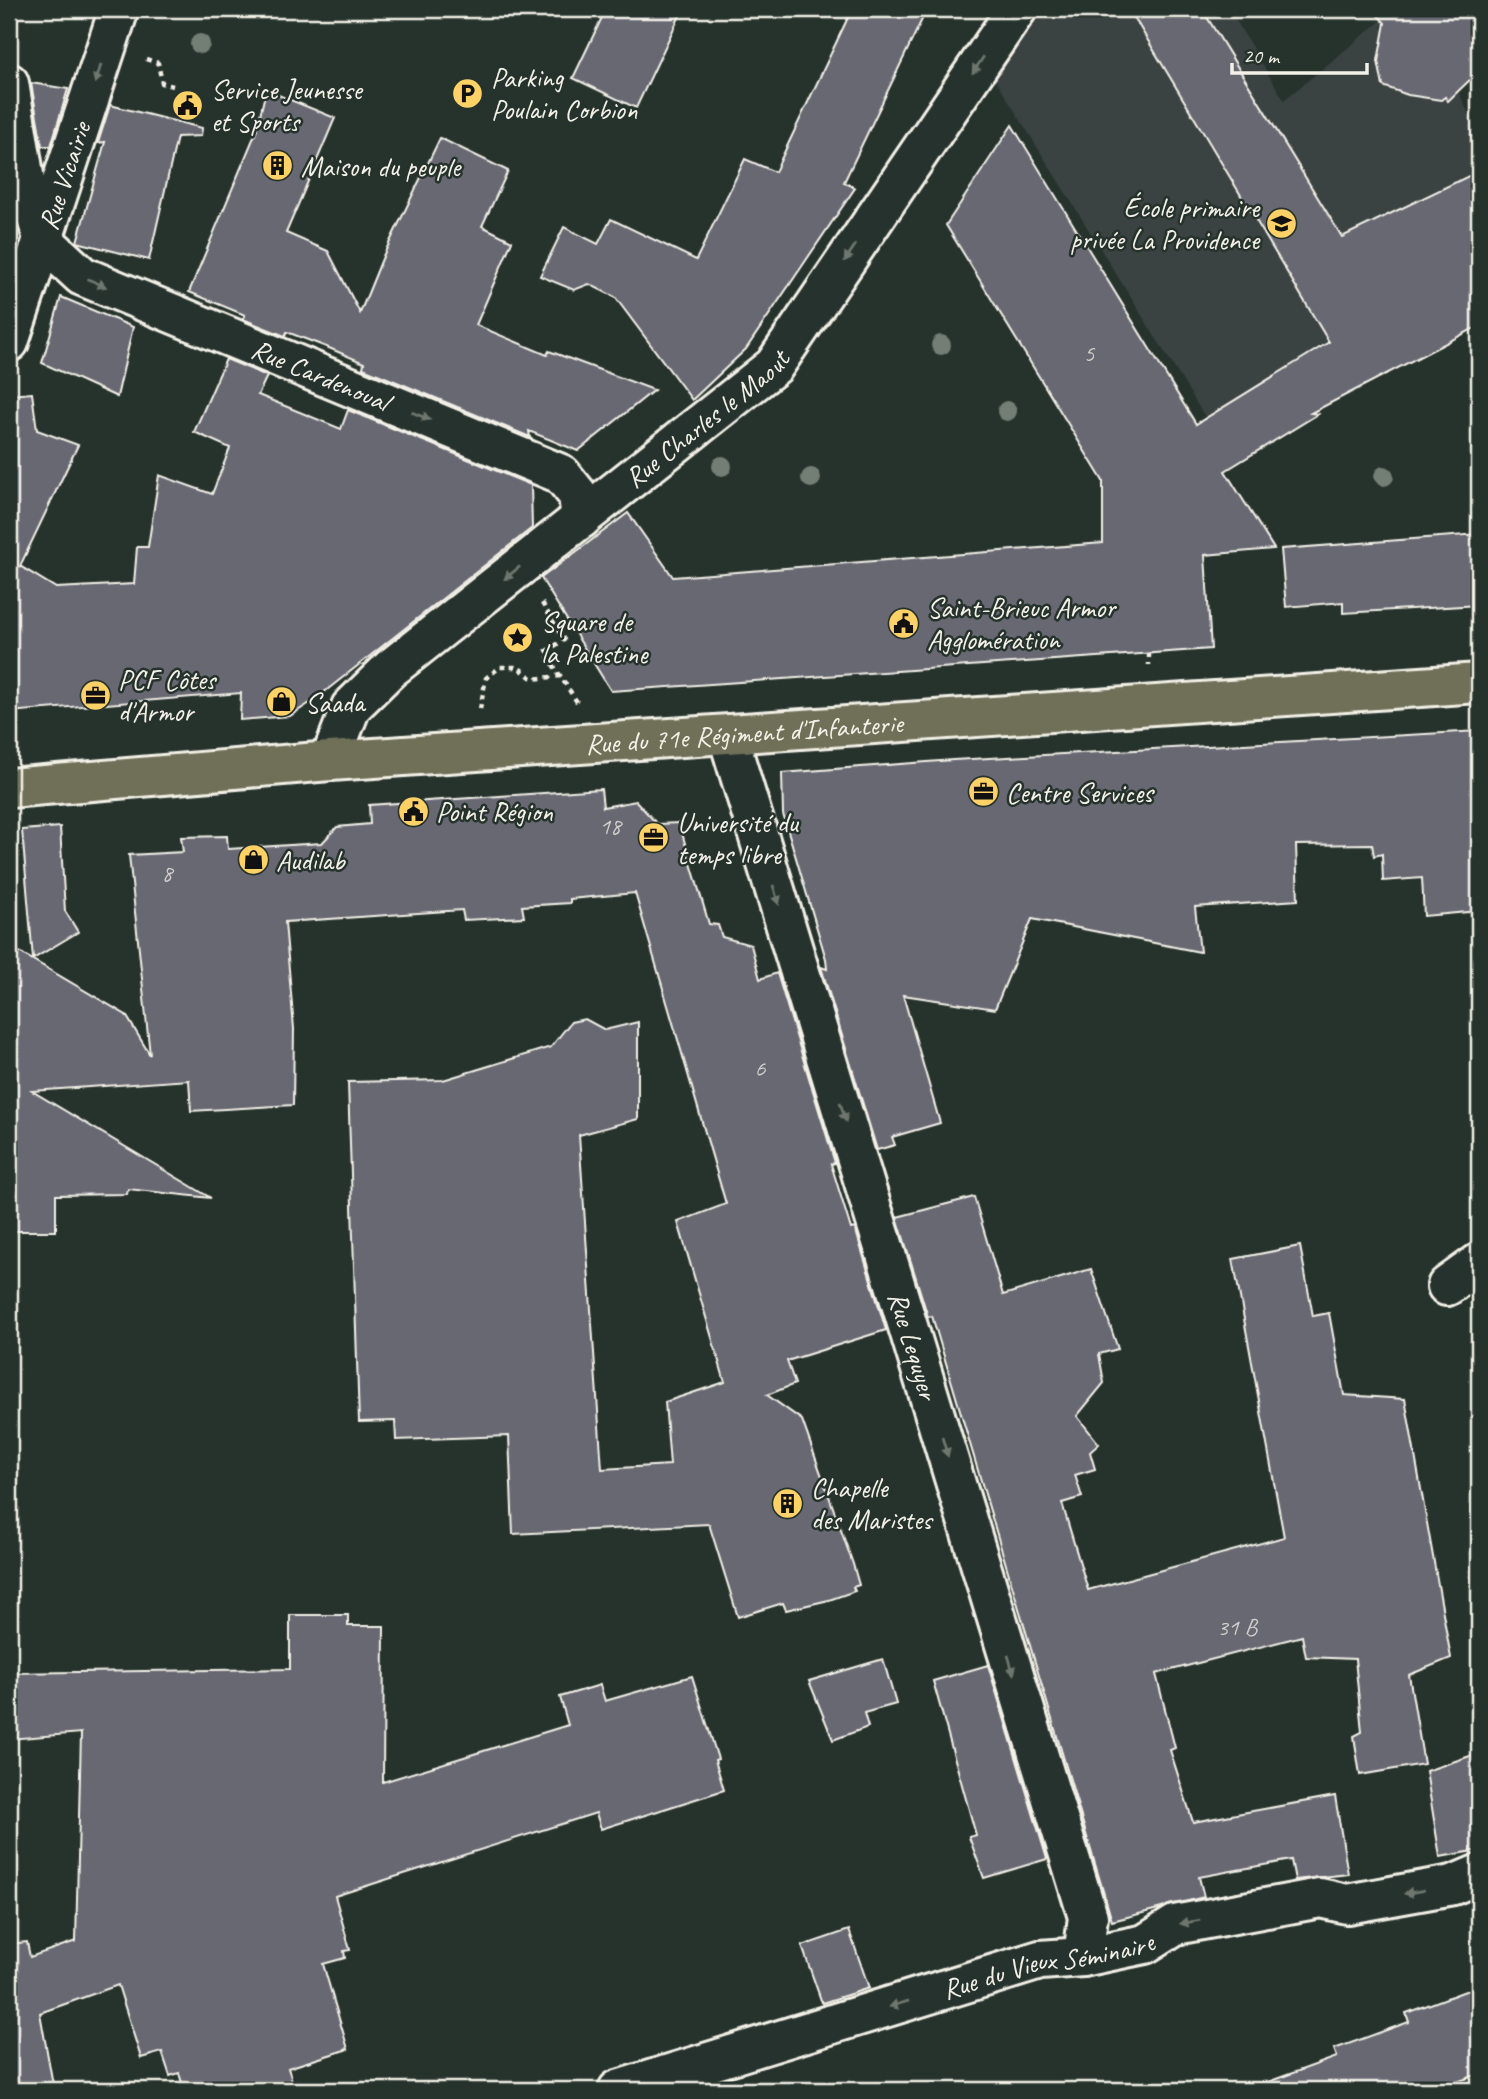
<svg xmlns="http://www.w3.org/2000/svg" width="1488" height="2099" font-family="Caveat,sans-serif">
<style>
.built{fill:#3a4342}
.building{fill:#676773;stroke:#f4f1e8;stroke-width:2}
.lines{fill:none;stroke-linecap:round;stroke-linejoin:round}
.minor-casing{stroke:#f4f1e8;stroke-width:44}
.major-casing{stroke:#f4f1e8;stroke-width:44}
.path{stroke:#f4f1e8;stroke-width:4.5;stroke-dasharray:5 5;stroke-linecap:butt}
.minor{stroke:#26332d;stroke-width:38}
.major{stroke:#706f59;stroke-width:38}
.tree{fill:#737f74}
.oneway{fill:#6e766e}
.labels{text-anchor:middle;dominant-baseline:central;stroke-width:5;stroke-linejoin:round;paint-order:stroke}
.number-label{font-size:24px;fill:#d1cecb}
.poi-label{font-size:28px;fill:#f4f1e8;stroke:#26332d;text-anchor:start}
.street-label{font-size:28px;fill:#f4f1e8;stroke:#26332d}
</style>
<rect width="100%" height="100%" fill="#26332d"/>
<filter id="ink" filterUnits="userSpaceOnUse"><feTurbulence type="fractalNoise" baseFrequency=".0143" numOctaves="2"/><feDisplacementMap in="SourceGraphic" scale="14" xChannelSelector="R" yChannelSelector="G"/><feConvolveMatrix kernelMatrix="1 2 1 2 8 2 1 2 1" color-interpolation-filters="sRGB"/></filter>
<g filter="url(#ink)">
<path class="built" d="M1042 9H1229L1284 100 1382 20 1385 23 1381 27 1383 30 1380 50 1419 97H1445L1448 100 1456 87 1479 135V312L1350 380 1228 454 995 79Z"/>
<g class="building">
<path d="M606 9H683L636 108 573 78Z"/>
<path d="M852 9H927L844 182 855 188 746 349 692 400 615 297 589 284 574 290 540 276 564 227 598 244 611 219 696 260 745 159 775 172Z"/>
<path d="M1129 9H1202L1342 237 1479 171V326L1311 413 1318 414 1225 471 1274 549 1205 555 1211 649 611 691 541 578 628 513 673 577 1103 543V481L946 225 1012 125 1196 424 1329 342Z"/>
<path d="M1372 9H1479V71L1448 101 1445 97 1441 100 1408 95 1383 86 1378 61 1385 23Z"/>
<path d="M31 83 68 89 51 146H42Z"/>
<path d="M266 90 335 118 286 233 328 251 360 313 384 254 440 138 508 171 482 226 512 241 476 325 547 355 549 351 654 390 578 451 529 431 530 437 363 368 364 363 329 348 287 332 285 336 243 319 245 315 189 292 256 132Z"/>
<path d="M110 105 202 128 201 136 177 137 149 260 77 242 105 142 98 143Z"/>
<path d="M61 297 133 327 117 397 42 363Z"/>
<path d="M226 359 267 376 258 395 341 429 348 410 531 485 532 528 313 701 290 716 240 720 241 693 9 712V395L32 393 37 430 78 445 20 566 56 588 134 584 137 547H148L159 475 212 494 230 448 194 432Z"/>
<path d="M1479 534V605L1343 613V602L1286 607 1281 549Z"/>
<path d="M1479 731V911L1424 916 1422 878 1383 881 1382 854 1374 856 1372 844 1296 845 1298 900 1195 907 1200 952 1032 919 995 1009 903 995 940 1123 892 1137 895 1145 877 1150 821 967 827 969 826 959 783 814 782 773 953 760Z"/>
<path d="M601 789 603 807 636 801 657 824 679 823 709 924 718 925 722 937 751 945 760 979 777 973 835 1163 831 1164 851 1229 855 1228 886 1330 787 1361 795 1384 767 1395 802 1420 853 1564 859 1585 853 1587 855 1591 829 1600 786 1610 783 1603 738 1617 709 1524 513 1534 509 1436 396 1440 395 1421 359 1422 348 1082 443 1080 551 1047 571 1022 585 1019 605 1030 638 1022V1119L579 1135 602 1469 670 1465 665 1402 725 1382 678 1222 726 1204 635 893 570 899V903L522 906 524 917 464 920 462 910 285 922 294 1029 293 1105 191 1111 189 1080 32 1091 211 1198 128 1189 127 1194 56 1195V1231H9V946L126 1015 150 1055 129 855 183 852 181 837 227 836 228 849 322 843 337 827 370 824 369 805Z"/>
<path d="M60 827 65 911 78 932 33 959 22 830Z"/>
<path d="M974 1197 1003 1295 1091 1269 1118 1349 1099 1354 1104 1383 1077 1416 1099 1444 1090 1452 1095 1469 1075 1475 1082 1497 1062 1503 1088 1590 1284 1537 1233 1259 1300 1246 1313 1316 1329 1313 1344 1395 1405 1399 1451 1658 1409 1675 1424 1764 1360 1775 1354 1736 1362 1732 1355 1659 1306 1657 1302 1636 1156 1674 1175 1748 1170 1750 1193 1822 1335 1796 1348 1874 1295 1880 1291 1860 1199 1877 1204 1897 1112 1921 932 1316 928 1317 897 1217Z"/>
<path d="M290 1615H348V1626H384L383 1782 568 1725 560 1697 600 1685 605 1701 692 1676 718 1759 715 1760 724 1790 601 1829 596 1813 335 1896 350 1950 344 1951 345 1958 323 1964 348 2049 288 2068 295 2090H184L179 2073 170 2076 162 2052 141 2058 118 1985 40 2013 54 2090H9V1944L27 1942 30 1957 76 1941 81 1733 9 1739V1673L290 1669Z"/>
<path d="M883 1659 896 1704 864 1713 868 1727 833 1740 809 1681Z"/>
<path d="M988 1665 1047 1859 984 1878 969 1837 976 1835 933 1681Z"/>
<path d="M1479 1753V1850L1440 1857 1426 1771Z"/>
<path d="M849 1930 869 1988 822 2003 802 1946Z"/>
<path d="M1479 1986V2074L1435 2090H1258L1257 2086 1337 2057 1334 2049 1409 2022 1406 2013Z"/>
</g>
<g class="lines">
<defs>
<g id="minor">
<path id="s1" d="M9 83 25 181 44 241 82 276 561 474 578 495 581 519"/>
<path id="s2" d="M9 342 119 9"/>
<path id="s3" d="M728 736 1088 1917 1083 1957"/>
<path id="s4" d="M330 761 351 707 390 669 774 366 1017 9"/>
<path d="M1447 1286 1479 1263"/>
<path id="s5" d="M618 2090 1040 1960 1083 1957 1145 1944 1175 1925 1320 1898 1347 1904 1453 1885 1479 1874"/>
</g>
<g id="major">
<path id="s6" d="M9 788 330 761 1479 683"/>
</g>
</defs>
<use href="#minor" class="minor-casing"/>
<use href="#major" class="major-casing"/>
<g class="path">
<path d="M146 59 158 63 162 83 173 86"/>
<path d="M542 603 564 640 545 652 577 702"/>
<path d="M1149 653V665"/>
<path d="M480 709 486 678 500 667H518L533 679 561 676"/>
</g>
<use href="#minor" class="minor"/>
<use href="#major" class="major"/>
</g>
<g class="tree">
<circle cx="200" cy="44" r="10"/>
<circle cx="941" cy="345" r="10"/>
<circle cx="1007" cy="411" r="10"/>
<circle cx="722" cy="466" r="10"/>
<circle cx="1384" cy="476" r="10"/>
<circle cx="811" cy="478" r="10"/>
</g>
<defs><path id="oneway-solid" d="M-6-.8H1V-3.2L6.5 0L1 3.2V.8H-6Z" transform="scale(1.75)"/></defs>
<g class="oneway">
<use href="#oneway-solid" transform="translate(978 65) rotate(124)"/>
<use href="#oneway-solid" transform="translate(98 74) rotate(108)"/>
<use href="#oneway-solid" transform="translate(850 253) rotate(124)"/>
<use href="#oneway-solid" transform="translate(97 283) rotate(24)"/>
<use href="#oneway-solid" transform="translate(421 416) rotate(22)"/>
<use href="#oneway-solid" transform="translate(512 573) rotate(141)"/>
<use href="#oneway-solid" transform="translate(776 895) rotate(73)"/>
<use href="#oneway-solid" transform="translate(843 1112) rotate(73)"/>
<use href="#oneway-solid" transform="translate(945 1447) rotate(73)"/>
<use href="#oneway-solid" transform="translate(1011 1665) rotate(73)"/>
<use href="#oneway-solid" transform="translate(1414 1892) rotate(170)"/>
<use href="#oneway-solid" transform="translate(1190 1922) rotate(170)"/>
<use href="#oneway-solid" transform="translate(899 2004) rotate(163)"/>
</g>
</g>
<defs>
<symbol id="parking-disc" viewBox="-11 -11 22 22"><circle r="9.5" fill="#ffd166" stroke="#26332d"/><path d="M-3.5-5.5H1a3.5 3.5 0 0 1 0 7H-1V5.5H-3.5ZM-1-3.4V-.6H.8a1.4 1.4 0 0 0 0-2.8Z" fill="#111"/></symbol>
<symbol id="civic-disc" viewBox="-11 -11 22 22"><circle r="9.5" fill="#ffd166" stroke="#26332d"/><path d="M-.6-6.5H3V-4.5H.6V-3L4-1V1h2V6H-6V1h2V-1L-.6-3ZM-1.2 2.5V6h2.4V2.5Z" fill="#111"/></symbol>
<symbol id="building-disc" viewBox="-11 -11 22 22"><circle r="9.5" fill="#ffd166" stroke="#26332d"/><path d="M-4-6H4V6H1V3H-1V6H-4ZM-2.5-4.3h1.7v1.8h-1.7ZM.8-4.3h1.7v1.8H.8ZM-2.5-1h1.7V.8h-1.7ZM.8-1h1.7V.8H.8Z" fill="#111"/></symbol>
<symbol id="school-disc" viewBox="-11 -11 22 22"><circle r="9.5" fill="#ffd166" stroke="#26332d"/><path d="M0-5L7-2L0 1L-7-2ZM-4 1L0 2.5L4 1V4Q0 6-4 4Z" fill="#111"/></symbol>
<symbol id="sight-disc" viewBox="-11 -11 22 22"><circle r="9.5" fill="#ffd166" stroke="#26332d"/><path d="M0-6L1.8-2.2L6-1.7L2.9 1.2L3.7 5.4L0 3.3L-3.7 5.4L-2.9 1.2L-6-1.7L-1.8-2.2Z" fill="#111"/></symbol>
<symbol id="office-disc" viewBox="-11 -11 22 22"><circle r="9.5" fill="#ffd166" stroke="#26332d"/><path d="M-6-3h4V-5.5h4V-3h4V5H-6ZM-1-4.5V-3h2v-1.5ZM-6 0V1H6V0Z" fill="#111"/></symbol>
<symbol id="shop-disc" viewBox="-11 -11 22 22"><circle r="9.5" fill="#ffd166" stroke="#26332d"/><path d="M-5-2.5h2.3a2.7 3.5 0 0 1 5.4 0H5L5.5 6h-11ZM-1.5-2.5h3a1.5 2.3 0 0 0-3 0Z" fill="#111"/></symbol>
</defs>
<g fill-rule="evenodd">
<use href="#parking-disc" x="450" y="76" width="35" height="35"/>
<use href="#civic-disc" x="170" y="88" width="35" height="35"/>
<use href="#building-disc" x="260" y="148" width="35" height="35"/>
<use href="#school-disc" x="1264" y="206" width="35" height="35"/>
<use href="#civic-disc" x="886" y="606" width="35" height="35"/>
<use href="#sight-disc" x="500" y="620" width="35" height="35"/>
<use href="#office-disc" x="78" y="678" width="35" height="35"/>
<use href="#shop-disc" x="264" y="684" width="35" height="35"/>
<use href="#office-disc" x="966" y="774" width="35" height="35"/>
<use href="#civic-disc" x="396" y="794" width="35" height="35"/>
<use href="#office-disc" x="636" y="820" width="35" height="35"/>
<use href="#shop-disc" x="236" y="842" width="35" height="35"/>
<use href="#building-disc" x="770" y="1486" width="35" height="35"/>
</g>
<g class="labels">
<g class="number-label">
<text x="1089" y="353">5</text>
<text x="610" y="826">18</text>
<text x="167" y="873">8</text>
<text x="760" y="1068">6</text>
<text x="1237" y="1627">31 B</text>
</g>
<g class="poi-label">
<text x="491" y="77">Parking<tspan x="491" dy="32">Poulain Corbion</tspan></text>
<text x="211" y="89">Service Jeunesse<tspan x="211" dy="32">et Sports</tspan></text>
<text x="301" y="166">Maison du peuple</text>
<text x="1259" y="207" text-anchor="end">École primaire<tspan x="1259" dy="32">privée La Providence</tspan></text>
<text x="927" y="607">Saint-Brieuc Armor<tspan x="927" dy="32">Agglomération</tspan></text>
<text x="541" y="621">Square de<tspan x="541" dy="32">la Palestine</tspan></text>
<text x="118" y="679">PCF Côtes<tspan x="118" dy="32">d'Armor</tspan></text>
<text x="305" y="702">Saada</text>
<text x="1006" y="792">Centre Services</text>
<text x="436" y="811">Point Région</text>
<text x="677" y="822">Université du<tspan x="677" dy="32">temps libre</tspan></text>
<text x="276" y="860">Audilab</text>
<text x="811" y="1487">Chapelle<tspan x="811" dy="32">des Maristes</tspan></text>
</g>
<g class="street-label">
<text stroke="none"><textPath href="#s2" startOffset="175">Rue Vicairie</textPath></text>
<text stroke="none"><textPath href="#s1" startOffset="472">Rue Cardenoual</textPath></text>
<text stroke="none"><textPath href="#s4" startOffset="516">Rue Charles le Maout</textPath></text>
<text stroke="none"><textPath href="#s6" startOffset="737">Rue du 71e Régiment d'Infanterie</textPath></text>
<text stroke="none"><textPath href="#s3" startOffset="637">Rue Lequyer</textPath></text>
<text stroke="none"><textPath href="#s5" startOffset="448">Rue du Vieux Séminaire</textPath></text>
</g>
</g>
<rect width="1488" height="2099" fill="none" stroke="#26332d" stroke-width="35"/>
<rect x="18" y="18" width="1453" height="2064" fill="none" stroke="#f4f1e8" stroke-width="2.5" filter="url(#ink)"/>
<path d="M1232 63v10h135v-10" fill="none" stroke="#f4f1e8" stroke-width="3.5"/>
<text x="1243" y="63" font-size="21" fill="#f4f1e8" stroke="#26332d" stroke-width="5" paint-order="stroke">20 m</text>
</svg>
